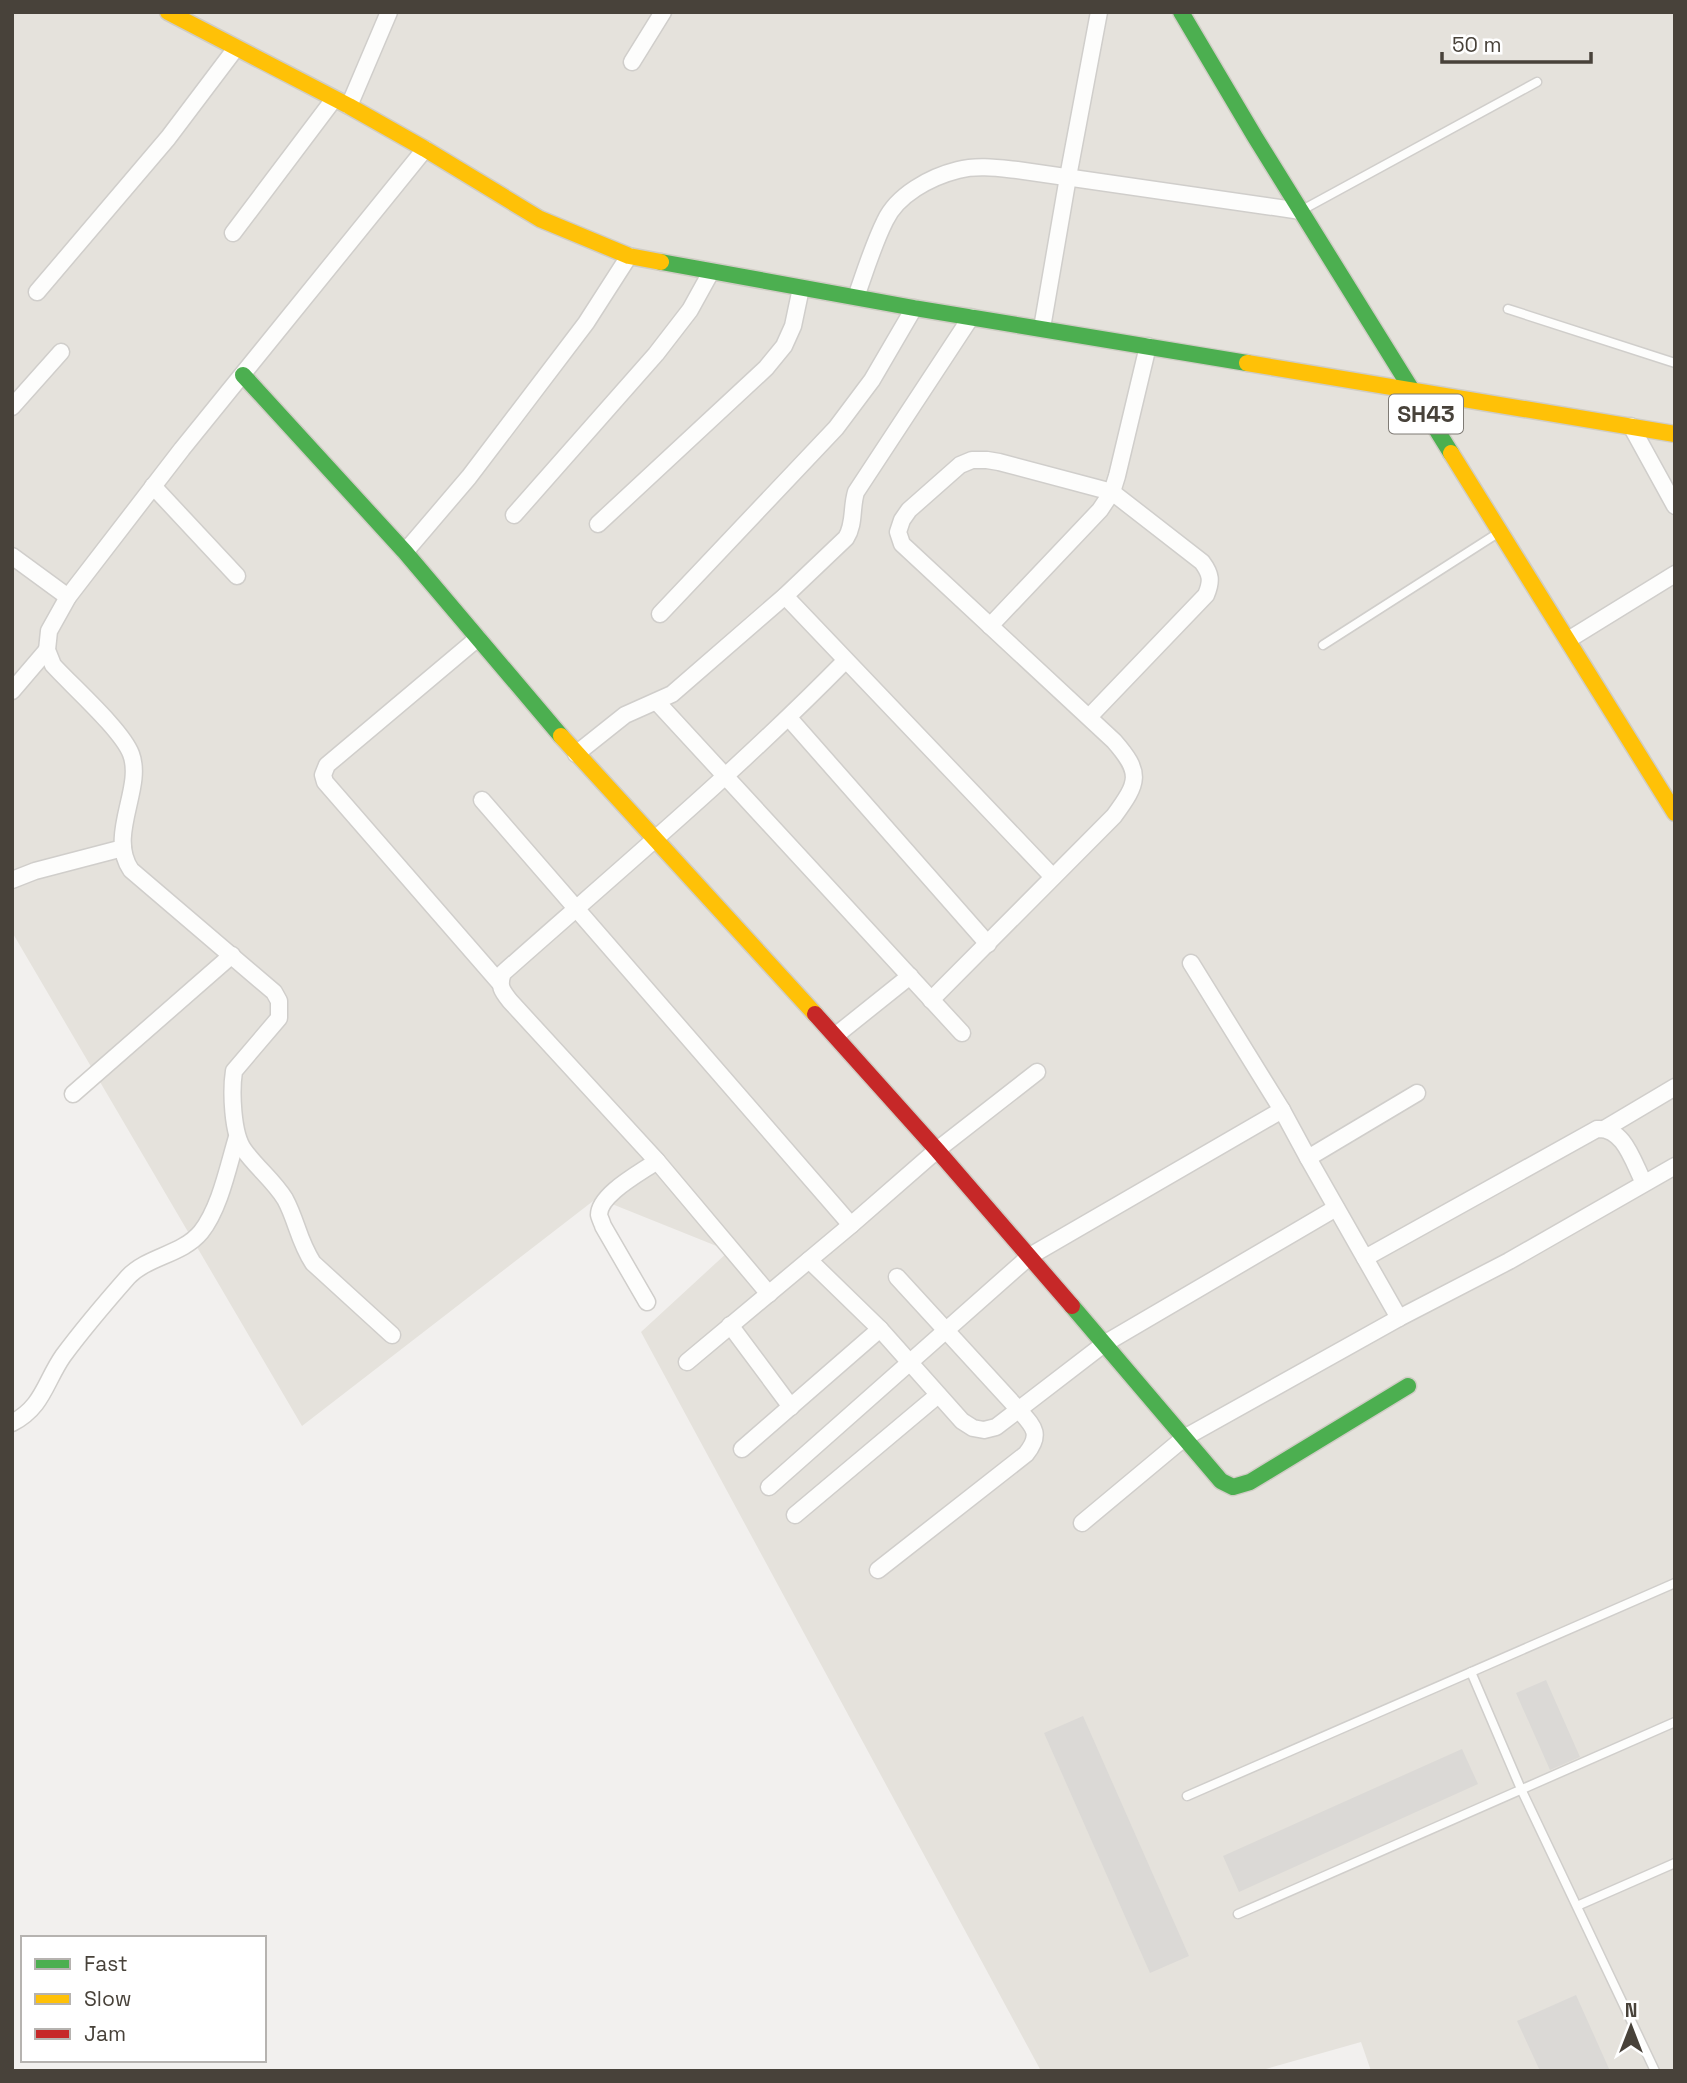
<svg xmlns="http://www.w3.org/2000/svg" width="1687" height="2083" font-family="'Space Grotesk',sans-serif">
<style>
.residential{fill:#e5e2dc}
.building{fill:#dbd9d6}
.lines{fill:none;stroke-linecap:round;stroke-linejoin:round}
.lane-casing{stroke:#d0cecb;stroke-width:11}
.street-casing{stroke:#d0cecb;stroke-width:19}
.fast-casing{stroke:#d0cdc5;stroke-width:19}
.slow-casing{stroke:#d0cdc5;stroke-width:19}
.jam-casing{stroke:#d0cdc5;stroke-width:19}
.lane{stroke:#fdfdfc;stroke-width:8}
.street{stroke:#fdfdfc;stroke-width:16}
.fast{stroke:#4caf50;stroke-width:16}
.slow{stroke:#ffc107;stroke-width:16}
.jam{stroke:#c62828;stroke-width:16}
.labels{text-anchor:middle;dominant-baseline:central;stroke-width:6;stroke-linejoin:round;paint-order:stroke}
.shield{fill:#fff;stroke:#7f7b75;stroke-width:2}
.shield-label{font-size:23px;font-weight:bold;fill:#48423a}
</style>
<rect width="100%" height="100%" fill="#f2f0ee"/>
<path class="residential" d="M12 12H1675V2071H1371L1361 2042 1259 2071H1041L641 1332 729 1251 597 1198 302 1426 12 932Z"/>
<g class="building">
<path d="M1546 1680 1580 1757 1550 1770 1516 1693Z"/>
<path d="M1083 1716 1189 1956 1150 1973 1044 1733Z"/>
<path d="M1462 1749 1478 1784 1239 1892 1223 1856Z"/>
<path d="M1576 1995 1610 2071H1540L1517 2021Z"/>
</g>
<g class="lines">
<defs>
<g id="lane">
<path d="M1304 209 1537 82"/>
<path d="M1508 309 1675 363"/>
<path d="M1323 645 1498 533"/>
<path d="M1471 1672 1521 1789 1655 2071"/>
<path d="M1187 1796 1675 1583"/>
<path d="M1577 1906 1675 1863"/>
<path d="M1238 1914 1675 1722"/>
</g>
<g id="street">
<path d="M632 62 663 12"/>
<path d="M349 106 389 12"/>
<path d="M233 233 334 99"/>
<path d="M37 292 168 138 236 48"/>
<path d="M856 297C865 272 873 245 885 221 897 195 930 177 958 170 977 165 998 168 1017 170L1301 211"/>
<path d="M1042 328 1068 177 1099 12"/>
<path d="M12 407 61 352"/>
<path d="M1631 426 1675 506"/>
<path d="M153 486 237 576"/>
<path d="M514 515 656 354 690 310 711 272"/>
<path d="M598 524 766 368 784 346 793 326 801 288"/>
<path d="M405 552 469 477 586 323 629 256"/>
<path d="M12 556 68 597"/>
<path d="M785 596 1053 877"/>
<path d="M660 614 836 428 872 380 914 308"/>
<path d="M990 626 1100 510 1112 492 1117 476 1148 346"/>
<path d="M478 638 327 765 323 775 325 782 499 982"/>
<path d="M1568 640 1675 574"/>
<path d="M12 691 47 650"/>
<path d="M657 702 962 1033"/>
<path d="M789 718 988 944"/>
<path d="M576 754 625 715 672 694 785 596 846 538C855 524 851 508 856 492L971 317"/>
<path d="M482 800 851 1225"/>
<path d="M12 880 35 871 123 848"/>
<path d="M1191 963 1282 1110 1308 1158 1399 1318"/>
<path d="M931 1000 1114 816C1139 782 1142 773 1114 741L902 544 898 532 902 520 909 510 960 465 972 460H987L999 462 1112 492 1202 562C1211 574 1212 581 1206 595L1089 717"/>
<path d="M835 1036 910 976"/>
<path d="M73 1094 232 955"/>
<path d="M1606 1128 1675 1087"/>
<path d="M1308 1158 1417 1093"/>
<path d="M1365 1258 1597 1129C1624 1127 1633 1162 1644 1183"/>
<path d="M809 1260 880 1329 962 1421 973 1428 984 1430 996 1427 1104 1344 1336 1208"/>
<path d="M769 1294 657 1161 510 1001C502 991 498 986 503 973 618 871 737 771 845 661"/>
<path d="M647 1302 603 1226C603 1225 599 1216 599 1215 599 1194 642 1172 657 1161"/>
<path d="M730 1325 791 1407"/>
<path d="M392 1335 313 1263C298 1240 297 1221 285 1199 274 1181 256 1167 244 1150 232 1134 231 1090 234 1071L279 1018V1001L274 992 131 870C107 835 144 788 131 754 122 730 72 686 53 665L47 650 49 631 68 597 182 449 425 149"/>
<path d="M687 1362 851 1225 937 1150 1037 1072"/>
<path d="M12 1423C43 1407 45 1382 63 1356 83 1329 106 1302 128 1277 148 1256 182 1255 201 1232 220 1208 228 1167 237 1137"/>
<path d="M742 1449 880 1329"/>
<path d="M769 1487 1030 1256 1282 1110"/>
<path d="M795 1515 938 1395"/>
<path d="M1082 1523 1184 1438 1399 1318 1509 1261 1675 1166"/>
<path d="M878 1570 1026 1454C1042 1434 1034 1427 1019 1410L897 1277"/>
</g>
<g id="fast">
<path d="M1181 12 1255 137 1451 453"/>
<path d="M661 262 914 308 1247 363"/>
<path d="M243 375 405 552 561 736"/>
<path d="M1072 1306 1221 1481 1233 1487 1250 1482 1408 1386"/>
</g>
<g id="slow">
<path d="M168 12 349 106 425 149 540 219 629 256 661 262"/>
<path d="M1247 363 1675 434"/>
<path d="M1451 453 1675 813"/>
<path d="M561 736 815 1014"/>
</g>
<path id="jam" d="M815 1014 937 1150 1072 1306"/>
</defs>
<use href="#lane" class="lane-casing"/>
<use href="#street" class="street-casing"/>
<use href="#fast" class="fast-casing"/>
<use href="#slow" class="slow-casing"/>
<use href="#jam" class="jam-casing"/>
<use href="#lane" class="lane"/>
<use href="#street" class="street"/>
<use href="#fast" class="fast"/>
<use href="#slow" class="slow"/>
<use href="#jam" class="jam"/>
</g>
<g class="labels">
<rect class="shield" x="1389" y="394.5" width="74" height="39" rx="5"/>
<g class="shield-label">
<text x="1426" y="414">SH43</text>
</g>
</g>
<rect width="1687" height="2083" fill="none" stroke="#48423a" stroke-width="28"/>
<rect x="21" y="1936" width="245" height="126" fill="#ffffff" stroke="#b6b3b0" stroke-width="2"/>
<rect x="35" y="1959" width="35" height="10" fill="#4caf50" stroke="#b6b3b0" stroke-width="2"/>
<text x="84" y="1971" font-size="21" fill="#48423a">Fast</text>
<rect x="35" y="1994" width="35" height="10" fill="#ffc107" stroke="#b6b3b0" stroke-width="2"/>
<text x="84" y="2006" font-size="21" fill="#48423a">Slow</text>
<rect x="35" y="2029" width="35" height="10" fill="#c62828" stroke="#b6b3b0" stroke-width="2"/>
<text x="84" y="2041" font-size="21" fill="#48423a">Jam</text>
<g transform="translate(1631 2027)" stroke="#ffffff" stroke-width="5" paint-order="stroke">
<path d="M0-5L12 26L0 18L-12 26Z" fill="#48423a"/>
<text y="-10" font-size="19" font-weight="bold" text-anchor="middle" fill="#48423a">N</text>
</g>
<path d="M1442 52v10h149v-10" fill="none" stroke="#48423a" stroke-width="3.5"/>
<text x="1452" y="52" font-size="21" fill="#48423a" stroke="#ffffff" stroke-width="5" paint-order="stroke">50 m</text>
</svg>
